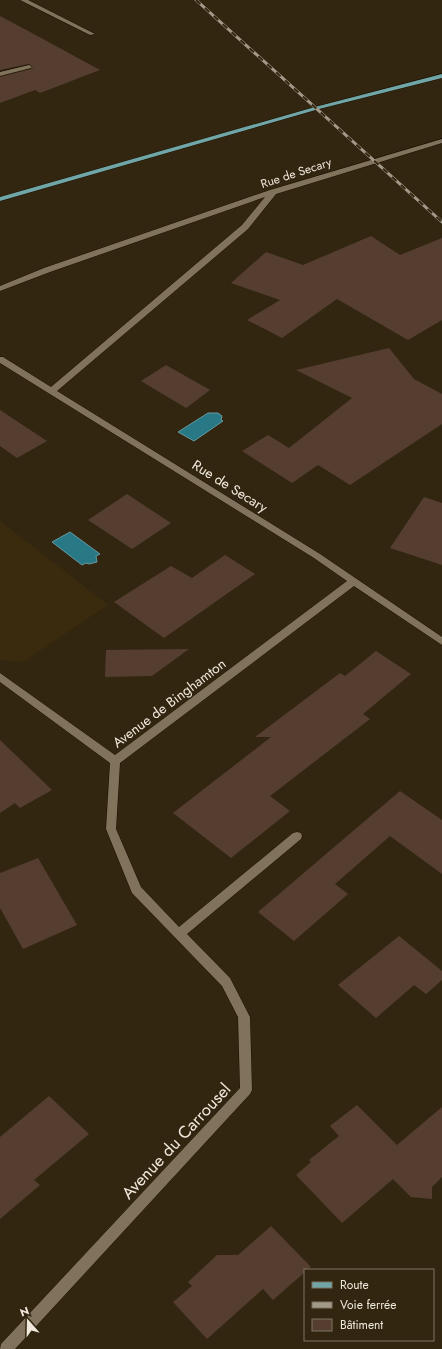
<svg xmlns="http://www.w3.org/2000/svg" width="442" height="1349" font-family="Jost,sans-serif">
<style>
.built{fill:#3b2b0e}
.water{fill:#297885;stroke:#659a9f}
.building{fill:#553e30}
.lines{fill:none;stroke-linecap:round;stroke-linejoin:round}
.minor-casing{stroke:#1a0f00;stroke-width:1}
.major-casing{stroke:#1a0f00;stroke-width:1}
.minor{fill:#81735b;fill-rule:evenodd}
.major{fill:#70a6a7;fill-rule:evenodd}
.rail-casing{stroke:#a39989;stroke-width:3}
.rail{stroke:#322611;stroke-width:2;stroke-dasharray:6;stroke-linecap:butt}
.labels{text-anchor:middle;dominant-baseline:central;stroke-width:3;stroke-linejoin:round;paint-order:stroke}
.far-street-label{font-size:12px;fill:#f0e8db;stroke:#322611}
.street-label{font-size:14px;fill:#f0e8db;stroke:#322611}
.near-street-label{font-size:17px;fill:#f0e8db;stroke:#322611}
</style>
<rect width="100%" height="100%" fill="#322611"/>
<path class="built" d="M0 521 108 605 23 662 0 660Z"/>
<g class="water">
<path d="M208 413H218L222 416 221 420 223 421 194 441 178 432Z"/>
<path d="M70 532 100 554 96 556 97 562 89 564 86 563 82 565 52 542Z"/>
</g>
<g class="building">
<path d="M0 16 43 39 100 70 40 93 35 90 0 103V77L31 69 33 67 29 64 0 70Z"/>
<path d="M371 236 400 255 442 238V320L408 340 337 299 282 338 247 320 280 300 231 283 266 252 303 265Z"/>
<path d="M389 348 414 379 442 394V424L350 485 318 465 292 483 242 451 268 435 289 448 352 398 296 370Z"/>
<path d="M166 365 210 390 186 408 141 381Z"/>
<path d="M0 410 47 441 17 458 0 446Z"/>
<path d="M127 494 171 523 132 549 88 520Z"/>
<path d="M424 497 442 503V565L390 548Z"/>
<path d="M225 555 255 574 164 638 114 602 171 566 192 578Z"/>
<path d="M189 649 152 676 105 677 106 650Z"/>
<path d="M376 651 411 674 363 714 370 719 270 796 290 811 231 858 173 813 271 737H255L340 673 345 676Z"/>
<path d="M0 740 52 790 20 808 15 803 0 813Z"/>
<path d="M400 791 442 820V874L390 836 335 884 348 894 294 941 258 912Z"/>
<path d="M38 858 77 925 23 949 0 908V873Z"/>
<path d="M399 936 442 971V980L426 994 414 985 376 1018 338 985Z"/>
<path d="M49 1096 89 1134 34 1180 40 1185 0 1219V1137Z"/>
<path d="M357 1105 397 1145 442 1107V1177L432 1187V1199L411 1197 393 1179 342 1223 296 1175 311 1162 309 1160 339 1136 330 1126Z"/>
<path d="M271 1226 311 1267 305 1270V1272L273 1300 263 1289 207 1339 173 1302 192 1286 188 1282 217 1255H238Z"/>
</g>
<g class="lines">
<defs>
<g id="minor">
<path d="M20 0H28L95 34 90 35Z"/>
<path d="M29 65 32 67 31 68 0 76V72Z"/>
<path d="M442 139V143L276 194 248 229 57 391 320 554 442 637V645L354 586 120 763 116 829 141 887 179 927 293 833 297 832 301 833 302 836 301 839 187 934 230 978 250 1017 252 1090 250 1094 15 1349H0L1 1344 240 1088 238 1017 222 986 132 893 106 829 110 763 0 682V673L115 755 347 581 314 558 0 363V357H3L51 387 242 225 265 197 50 272 0 291V286L44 268 270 190Z"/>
</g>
<path id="major" d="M442 74V78L319 109 0 201V197L315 107Z"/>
</defs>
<use href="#minor" class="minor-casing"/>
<use href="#major" class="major-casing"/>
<use href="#minor" class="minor"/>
<use href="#major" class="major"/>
<defs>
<path id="rail" d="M196 0 442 222"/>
</defs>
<use href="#rail" class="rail-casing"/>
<use href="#rail" class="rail"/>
</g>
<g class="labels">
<g class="far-street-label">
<text transform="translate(296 173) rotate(-18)">Rue de Secary</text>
</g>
<g class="street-label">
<text transform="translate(230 486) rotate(32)">Rue de Secary</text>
<text transform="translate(169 703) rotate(-37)">Avenue de Binghamton</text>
</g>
<g class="near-street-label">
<text transform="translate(176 1141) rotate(-47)">Avenue du Carrousel</text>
</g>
</g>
<rect x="304" y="1269" width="130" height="72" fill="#322611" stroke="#7e7462"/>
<rect x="312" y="1282" width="20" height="6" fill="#70a6a7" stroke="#7e7462"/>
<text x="340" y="1289" font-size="12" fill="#f0e8db">Route</text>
<rect x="312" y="1302" width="20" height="6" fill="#a39989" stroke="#7e7462"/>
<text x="340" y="1309" font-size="12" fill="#f0e8db">Voie ferrée</text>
<rect x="312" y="1319" width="20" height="12" fill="#553e30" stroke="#7e7462"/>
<text x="340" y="1329" font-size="12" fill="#f0e8db">Bâtiment</text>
<g transform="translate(28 1321) rotate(340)" stroke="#322611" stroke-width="3" paint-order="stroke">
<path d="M0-3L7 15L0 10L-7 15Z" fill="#f0e8db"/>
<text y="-6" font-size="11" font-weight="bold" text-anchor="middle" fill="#f0e8db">N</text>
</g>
</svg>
